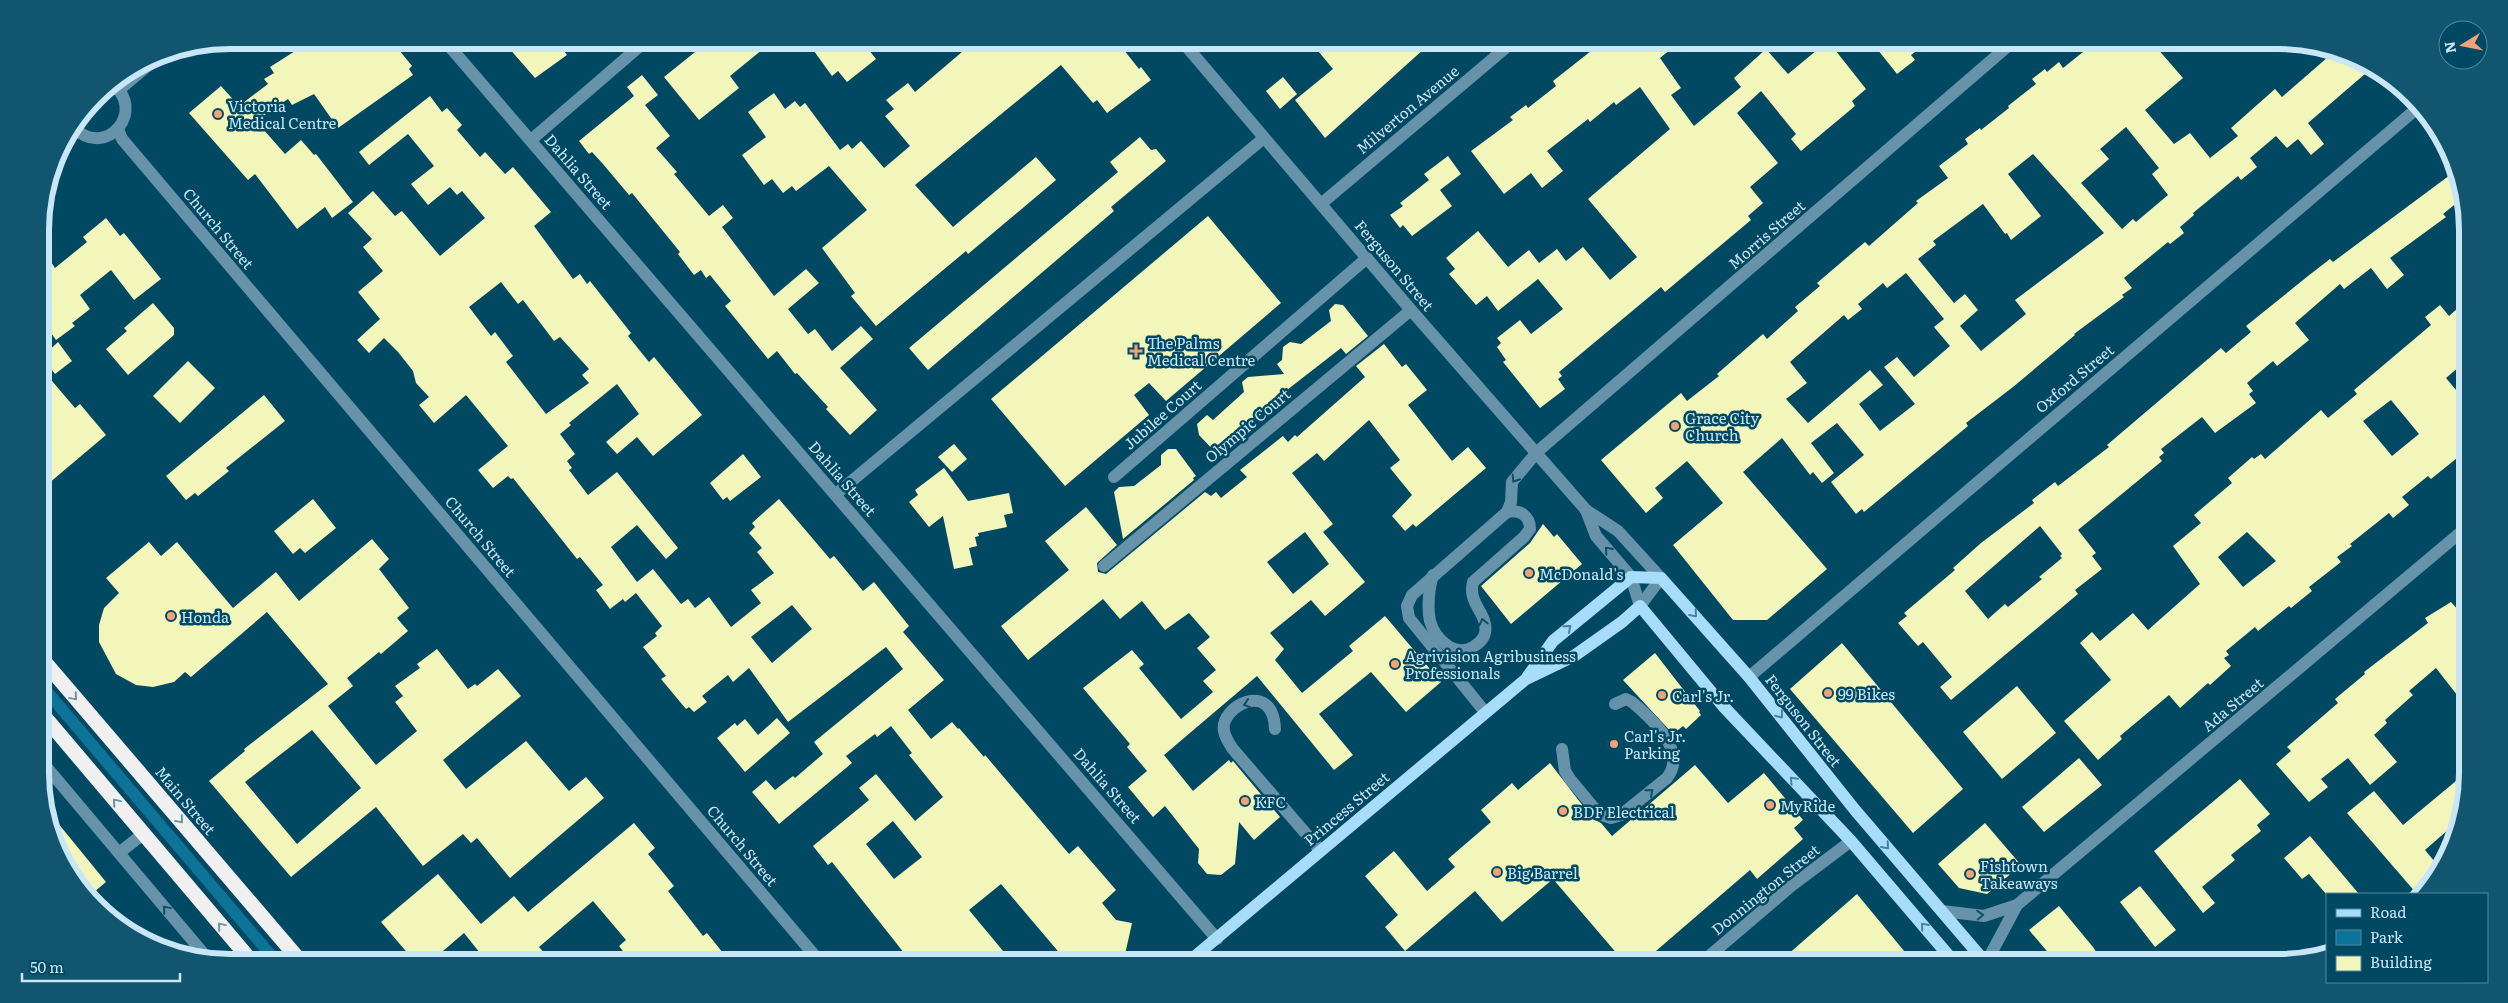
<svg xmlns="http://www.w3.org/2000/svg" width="2508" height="1003" font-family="Literata,serif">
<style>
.green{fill:#0e7398}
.building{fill:#f3f6bb;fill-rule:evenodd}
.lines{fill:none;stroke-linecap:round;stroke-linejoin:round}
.minor{stroke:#6693a9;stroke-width:12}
.major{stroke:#a7ddf9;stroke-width:12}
.highway{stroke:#f0f0f0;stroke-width:15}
.oneway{stroke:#0b5069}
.oneway2{stroke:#43849e}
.oneway3{stroke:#6d94a2}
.poi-dot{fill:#efa377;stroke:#014962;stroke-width:2}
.labels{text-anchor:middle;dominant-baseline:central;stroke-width:5;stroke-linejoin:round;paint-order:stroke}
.poi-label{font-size:15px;fill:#c9e6f6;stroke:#014962;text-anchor:start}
.street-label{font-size:15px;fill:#c9e6f6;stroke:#014962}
.rim{fill:none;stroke:#c9e6f6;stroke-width:6}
</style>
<rect width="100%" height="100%" fill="#014962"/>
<path class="green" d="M43 678 285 963H270L43 696Z"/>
<g class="building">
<path d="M299 40H391L412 66 409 69 413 75 338 128 314 94 292 105 288 99 256 121 285 154 301 140 314 155 316 154 353 202 332 218 325 207 297 229 255 174 248 180 189 113 221 86 239 106 268 84 264 79 274 73 270 67 303 46Z"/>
<path d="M502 40H556L567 55 535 78Z"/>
<path d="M710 40H774L730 76 739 88 699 120 664 77Z"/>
<path d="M806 40H861L876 59 847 82 838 71 832 76Z"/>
<path d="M976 40H1116L1139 69 1141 67 1151 80 1107 113 1097 100 1093 103 1061 65 915 185 953 227 1036 157 1056 180 968 254 966 251 876 326 851 296 855 293 822 248 867 210 829 166 796 191 792 186 783 193 772 179 764 185 742 155 766 137 748 112 774 93 785 109 795 101 800 107 805 103 840 150 848 144 852 149 861 141 884 168 910 146 885 116 894 109 886 100 908 83 915 92Z"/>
<path d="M1309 40H1434L1325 138 1295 100 1333 69Z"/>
<path d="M1601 40H1682L1660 58 1681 88 1671 95 1694 126 1741 87 1734 78 1766 49 1788 74 1828 41 1866 89 1852 101 1855 106 1801 151 1791 139 1796 134 1761 91 1737 113 1778 163 1750 187 1763 203 1748 216 1751 220 1665 292 1661 287 1559 372 1562 376 1558 379 1565 389 1540 408 1503 362 1506 360 1497 347 1501 343 1497 338 1520 320 1531 334 1563 309 1538 279 1498 311 1487 296 1476 305 1449 274 1455 269 1446 258 1478 231 1508 267 1529 250 1539 263 1557 249 1566 261 1583 247 1610 280 1637 257 1588 199 1670 129 1640 87 1616 105 1614 102 1590 122 1588 119 1547 151 1563 171 1542 188 1531 173 1504 194 1471 151 1513 120 1510 117 1526 105 1528 108 1556 86 1553 81 1591 51 1590 49Z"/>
<path d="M1870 40H1931L1911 55 1915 60 1897 74Z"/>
<path d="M2098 40H2150L2183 78 2145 110 2174 144 2190 133 2210 158 2238 136 2231 128 2275 89 2282 97 2336 50 2373 67 2308 123 2324 144 2311 155 2298 139 2287 148 2276 136 2250 158 2257 167 2241 180 2238 176 2193 213 2194 215 2180 227 2184 233 2170 244 2168 242 2124 278 2132 288 2122 295 2124 297 2074 334 2075 335 2013 387 1966 423 1968 426 1864 512 1862 509 1856 514 1831 482 1864 455 1837 423 1811 443 1834 473 1822 483 1813 472 1810 475 1782 438 1743 472 1827 569 1767 620H1733L1673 545 1723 503 1687 461 1655 488 1663 498 1646 513 1601 460 1681 393 1687 401 1719 376 1717 374 1763 334 1767 339 1798 311 1795 307 1820 286 1817 283 1865 242 1869 246 1918 203 1916 201 1948 178 1939 166 1968 144 1965 139 1980 128 1981 130 2009 108 2008 106 2036 84 2032 79 2045 69 2047 72 2059 62 2063 68ZM2126 127 2159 168 2152 174 2168 195 2136 222 2133 219 2122 229 2081 183 2109 159 2100 149ZM2033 154 2104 233 2015 300 2026 314 1981 351 1960 326 1978 310 1965 294 1954 303 1918 259 1936 245 1933 241 1983 204 2005 234 2007 233 2011 240 2041 216 2008 174ZM1906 273 1944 319 1934 327 1950 346 1914 377 1897 357 1884 367 1915 404 1880 431 1859 404 1883 385 1870 370 1808 423 1786 399 1807 383 1790 362 1844 315 1848 320 1862 309 1858 304 1883 283 1887 288Z"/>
<path d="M642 75 658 95 645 105 670 136 656 148 677 172 674 174 709 216 723 205 733 218 722 227 774 296 806 269 819 283 788 309 808 334 815 329 832 351 861 326 873 339 840 368 877 410 850 435 826 409 828 407 797 373 795 374 777 351 768 359 725 306 731 301 710 275 706 278 701 270 694 275 678 254 680 252 632 193 629 195 603 164 592 152 589 154 579 141 634 96 627 87Z"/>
<path d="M1283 77 1297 94 1280 109 1266 91Z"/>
<path d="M430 96 442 112 447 108 462 125 457 130 480 157 485 152 505 174 513 167 551 212 534 226 573 279 580 274 587 284 590 281 631 333 628 336 649 362 654 357 702 415 653 456 637 437 617 454 606 442 639 414 617 384 569 423 571 425 560 434 575 454 567 461 572 468 569 470 588 495 617 472 678 548 666 559 637 525 611 547 637 582 653 569 681 604 688 599 695 608 709 597 731 627 761 603 751 590 774 573 757 552 762 548 749 533 755 527 752 523 779 499 830 559 834 556 863 591 874 582 909 626 903 632 944 680 908 710 931 739 952 722 958 729 959 728 984 757 985 755 1069 854 1078 846 1116 890 1102 903 1116 920 1132 923 1124 959 1111 956 1103 963H1068L1001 884 969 910 1013 963H912L832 862 828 865 813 846 869 800 859 788 876 774 915 821 943 797 909 755 912 753 891 726 877 737 875 734 846 756 852 763 779 824 752 792 766 780 775 790 793 776 795 778 823 754 814 742 903 669 886 647 788 722 749 668 733 682 728 675 702 696 707 702 694 712 689 707 686 709 661 679 666 676 643 647 657 636 655 633 662 626 636 593 625 602 623 599 610 609 596 590 603 585 580 557 577 559 513 478 511 479 508 476 493 488 478 470 508 446 466 395 434 423 419 405 429 397 416 383 413 371 398 352 384 338 369 353 357 340 380 319 358 292 383 271 363 247 372 239 348 213 373 191 395 216 402 211 440 256 485 218 462 191 457 195 450 187 428 205 411 184 434 166 408 134 369 165 359 152ZM501 282 518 304 523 300 554 341 560 337 589 369 582 375 589 383 546 414 506 362 513 356 495 332 491 336 469 307ZM792 605 812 629 772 663 751 637ZM893 821 922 857 894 879 866 844Z"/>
<path d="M1140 137 1151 150 1156 149 1166 161 1111 207 1114 211 928 370 909 348 1118 172 1110 162Z"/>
<path d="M1448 156 1461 174 1440 190 1452 206 1412 236 1403 225 1400 228 1390 215 1403 206 1400 203 1429 180 1424 174Z"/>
<path d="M2450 175 2463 191 2464 197 2443 214 2446 217 2390 258 2404 275 2387 289 2371 268 2344 289 2340 284 2295 323 2309 340 2277 366 2273 361 2247 383 2253 391 2249 394 2256 403 2215 433 2202 417 2161 449 2164 453 2159 457 2162 461 2078 530 2096 553 2092 556 2102 569 2075 590 2078 594 1951 700 1940 687 1952 677 1923 642 1918 646 1898 623 1907 616 1904 613 1955 570 1953 568 1981 543 2034 503 2032 500 2055 482 2058 486 2109 447 2107 445 2221 348 2226 353 2251 332 2246 326 2308 276 2330 259 2333 262ZM2040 526 2062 554 2060 556 2062 558 2039 577 2042 579 2008 607 2005 604 1988 619 1965 591Z"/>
<path d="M1208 216 1281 303 1166 401 1149 383 1134 395 1149 415 1065 486 991 399Z"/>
<path d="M106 218 120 236 124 233 161 279 134 300 111 270 80 295 90 309 72 323 75 326 56 340 41 319V247L55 268 87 242 83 237Z"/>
<path d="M2467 300V360L2446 378 2467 403V450L2431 479 2428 476 2402 497 2409 505 2393 518 2389 513 2350 544 2352 546 2337 557 2341 562 2309 587 2312 591 2291 608 2289 606 2258 631 2255 627 2226 651 2229 655 2224 658 2231 666 2210 685 2208 683 2180 708 2169 695 2120 736 2122 739 2098 760 2064 721 2111 680 2080 643 2092 632 2100 641 2133 613 2148 630 2200 584 2173 546 2201 523 2194 515 2232 483 2228 478 2252 457 2254 459 2261 454 2265 459 2321 410 2328 418 2357 394 2354 390 2431 325 2425 317 2440 305 2449 316ZM2391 400 2419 434 2392 456 2363 421ZM2247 532 2276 561 2243 587 2218 557Z"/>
<path d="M153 303 174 328V335L128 375 106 349 127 331 124 328Z"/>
<path d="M1335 304 1343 305 1368 336 1346 354 1341 348 1287 390 1218 455 1199 435 1197 424 1207 415 1213 420 1244 392 1242 382 1248 377 1284 374 1277 364 1282 360 1283 347 1290 342 1301 344 1331 321 1329 310Z"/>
<path d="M58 342 72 361 55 374 42 357Z"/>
<path d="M1384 344 1402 367 1406 364 1427 390 1408 405 1452 461 1468 447 1486 468 1416 527 1413 524 1405 531 1392 516 1412 495 1390 468 1400 460 1369 420 1324 461 1317 453 1292 473 1333 524 1323 532 1365 582 1325 616 1311 600 1270 633 1284 649 1275 660 1302 693 1353 651 1349 646 1385 616 1441 682 1406 712 1371 672 1319 714 1353 755 1334 770 1257 676 1164 755 1193 791 1229 760 1231 763 1233 761 1280 817 1254 840 1239 822 1235 864 1221 875 1207 874 1198 863 1199 849 1165 806 1153 817 1128 787 1147 771 1127 747 1130 744 1083 688 1132 650 1144 664 1139 668 1181 719 1213 692 1203 681 1216 670 1197 648 1210 637 1189 613 1165 630 1142 601 1120 619 1103 599 1028 660 1001 626 1069 570 1045 541 1086 507 1117 545 1097 563 1098 572 1106 574 1205 492 1211 496 1216 492 1221 498 1247 477 1240 470 1283 436 1288 442 1295 435 1297 437 1365 377 1356 366ZM1305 532 1329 564 1293 594 1267 562Z"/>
<path d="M188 361 215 388 180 423 153 396Z"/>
<path d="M41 368 75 408 80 404 106 435 42 489Z"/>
<path d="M264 395 285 421 226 468 229 471 198 496 195 493 186 500 166 476Z"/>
<path d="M954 444 967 459 952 472 938 457Z"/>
<path d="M1168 449H1176L1196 476 1193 478 1194 480 1123 539 1114 492 1119 487 1134 486 1161 465V455Z"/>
<path d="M743 454 761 477 730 501 727 497 723 500 710 483Z"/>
<path d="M944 468 968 501 1009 493 1013 513 1004 515 1007 527 978 533 979 536 975 537 977 546 969 548 973 565 954 569 943 516 929 527 909 502 918 495 915 490Z"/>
<path d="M313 499 336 528 305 553 300 548 293 554 274 531Z"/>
<path d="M1543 524 1554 537 1557 534 1582 564 1511 624 1481 586 1530 543Z"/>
<path d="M372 539 389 559 379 569 409 608 397 618 408 631 381 654 379 652 347 678 353 686 328 706 376 765 417 731 395 702 403 696 395 686 420 668 417 664 437 649 468 689 475 684 477 686 498 669 521 696 443 760 466 789 526 741 569 791 586 777 604 798 510 878 477 838 471 843 463 834 423 866 376 807 291 877 209 781 245 751 244 749 328 684 267 612 191 677 185 672 174 682 153 687 136 685 116 674 99 642V625L104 608 119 593 106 578 149 542 161 556 177 542 233 608 276 572 299 601ZM312 730 361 788 297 844 245 782Z"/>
<path d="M2451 602 2468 621V709L2436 668 2409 691 2413 695 2385 720 2387 723 2374 735 2397 762 2370 785 2348 758 2321 779 2328 787 2309 802 2276 764 2291 751 2287 747 2338 703 2335 699 2365 674 2364 672 2428 623 2425 618Z"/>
<path d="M1842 643 1963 789 1913 833 1790 689Z"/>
<path d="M1655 653 1700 711 1699 712 1701 715 1686 729 1683 726 1673 734 1623 680Z"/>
<path d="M2017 686 2056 733 2002 779 1963 732Z"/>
<path d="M777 718 790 733 745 772 717 738 735 723 737 726 745 719 758 735Z"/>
<path d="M2079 758 2102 785 2044 832 2022 807Z"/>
<path d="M1550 763 1593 819 1601 823 1612 836 1695 765 1728 803 1764 773 1803 820 1794 828 1803 839 1757 879 1750 870 1642 963H1625L1553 879 1502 922 1475 891 1405 951 1385 927 1398 915 1365 876 1394 851 1427 891 1455 867 1448 859 1491 822 1481 810 1512 783 1518 790Z"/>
<path d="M2468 771 2460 824 2451 831 2449 829 2425 850 2440 868 2429 888 2423 894H2417L2347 813 2374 791 2403 825Z"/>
<path d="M2240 779 2270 814 2257 825 2261 831 2231 855 2235 860 2202 887 2215 903 2203 913 2154 851Z"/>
<path d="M44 806 106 882 87 898 59 857Z"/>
<path d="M634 823 655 848 648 854 674 886 668 891 703 936 707 933 731 963H632L619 946 626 940 593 901 539 947 553 963H488L464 933 429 963H416L381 922 438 874 481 924 514 896 528 912Z"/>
<path d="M1985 823 2021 865 1987 894 1959 888 1938 864Z"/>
<path d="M2310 836 2359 894H2326L2309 874 2302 879 2284 858Z"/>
<path d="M2140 886 2176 930 2155 947 2120 902Z"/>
<path d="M1857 894 1914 963H1778Z"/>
<path d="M2059 906 2093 947 2104 963H2057L2029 930Z"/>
</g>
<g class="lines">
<g class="minor">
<path d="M444 40 1217 939"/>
<path d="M1181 40 1411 310 1586 510 1618 531 1661 578 1640 606"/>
<path d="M119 90 163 53"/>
<path d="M74 128C107 160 148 109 111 83"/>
<path d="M118 129 122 139 821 963"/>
<path d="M531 140 647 40"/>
<path d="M1321 204 1515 40"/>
<path d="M1114 477 1367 258"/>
<path d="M836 494 1264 138"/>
<path d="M1586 510 1596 536 1631 577 1640 606"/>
<path d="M1104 566 1411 310"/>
<path d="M1433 575C1429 587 1427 608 1430 621 1435 639 1455 658 1473 647 1478 644 1484 639 1485 633 1489 614 1467 604 1473 582L1524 537 1530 529C1530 516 1520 509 1507 512"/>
<path d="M1749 677 2421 105"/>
<path d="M1485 712 1409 618 1407 606 1412 595 1507 512 1511 502 1512 482 1537 452 2015 40"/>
<path d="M1275 729C1273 678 1219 707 1224 731 1225 737 1229 743 1232 748L1320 850"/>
<path d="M1562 749 1565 771 1570 779 1599 814 1611 818 1621 815 1667 778C1688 751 1652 719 1632 702L1626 699 1615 704"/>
<path d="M43 763 209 960"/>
<path d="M119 853 143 834"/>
<path d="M1942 911 1984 916 2017 905 2467 527"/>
<path d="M1701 963 1790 887 1851 841"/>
<path d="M1986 963 2017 905"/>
</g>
<g class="major">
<path d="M1528 676 1553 641 1631 577 1661 578 1749 677 1855 810 1986 963"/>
<path d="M1187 963 1526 679 1574 656 1622 622 1640 606 1723 706 1851 841 1955 963"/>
</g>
<g class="highway">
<path d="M43 660 302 963"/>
<path d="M43 715 253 963"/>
</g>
</g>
<defs><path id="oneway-chevron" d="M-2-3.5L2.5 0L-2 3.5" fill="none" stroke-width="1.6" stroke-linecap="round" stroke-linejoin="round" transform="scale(1.25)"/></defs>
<g class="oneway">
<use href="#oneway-chevron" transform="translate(1515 479) rotate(123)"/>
<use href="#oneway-chevron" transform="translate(1608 550) rotate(-131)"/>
<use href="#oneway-chevron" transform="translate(1483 622) rotate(-103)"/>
<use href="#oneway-chevron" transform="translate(1247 704) rotate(162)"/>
<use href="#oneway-chevron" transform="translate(1650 792) rotate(-40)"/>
<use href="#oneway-chevron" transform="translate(166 909) rotate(-130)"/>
<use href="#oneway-chevron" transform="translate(1980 915) rotate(-4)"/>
</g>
<g class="oneway2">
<use href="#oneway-chevron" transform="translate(1694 614) rotate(49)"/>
<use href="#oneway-chevron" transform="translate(1568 628) rotate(-40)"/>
<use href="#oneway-chevron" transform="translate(1780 715) rotate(52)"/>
<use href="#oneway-chevron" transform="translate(1793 780) rotate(-133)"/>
<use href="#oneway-chevron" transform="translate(1886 846) rotate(49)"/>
<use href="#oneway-chevron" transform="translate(1924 926) rotate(-131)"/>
</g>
<g class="oneway3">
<use href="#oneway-chevron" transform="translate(74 697) rotate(50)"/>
<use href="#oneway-chevron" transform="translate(116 802) rotate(-130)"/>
<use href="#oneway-chevron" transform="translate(180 820) rotate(50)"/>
<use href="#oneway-chevron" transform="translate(221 926) rotate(-130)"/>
</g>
<g class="poi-dot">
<circle cx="218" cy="114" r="5"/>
<path d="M1133.5 343.5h5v5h5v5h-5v5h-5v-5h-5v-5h5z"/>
<circle cx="1675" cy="426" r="5"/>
<circle cx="1529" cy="573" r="5"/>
<circle cx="171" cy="616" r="5"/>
<circle cx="1395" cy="664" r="5"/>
<circle cx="1828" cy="693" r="5"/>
<circle cx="1662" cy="695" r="5"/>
<circle cx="1614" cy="744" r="5"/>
<circle cx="1245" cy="801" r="5"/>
<circle cx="1770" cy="805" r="5"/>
<circle cx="1563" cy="811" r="5"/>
<circle cx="1497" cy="872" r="5"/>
<circle cx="1970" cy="874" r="5"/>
</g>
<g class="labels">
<g class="poi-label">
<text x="228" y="105">Victoria<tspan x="228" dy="17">Medical Centre</tspan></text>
<text x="1147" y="342">The Palms<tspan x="1147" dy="17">Medical Centre</tspan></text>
<text x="1685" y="417">Grace City<tspan x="1685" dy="17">Church</tspan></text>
<text x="1539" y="573">McDonald's</text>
<text x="181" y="616">Honda</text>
<text x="1405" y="655">Agrivision Agribusiness<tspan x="1405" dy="17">Professionals</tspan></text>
<text x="1838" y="693">99 Bikes</text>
<text x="1672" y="695">Carl's Jr.</text>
<text x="1624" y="735">Carl's Jr.<tspan x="1624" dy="17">Parking</tspan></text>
<text x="1255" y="801">KFC</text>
<text x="1780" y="805">MyRide</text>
<text x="1573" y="811">BDF Electrical</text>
<text x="1980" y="865">Fishtown<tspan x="1980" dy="17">Takeaways</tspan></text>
<text x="1507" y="872">Big Barrel</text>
</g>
<g class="street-label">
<text transform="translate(1407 109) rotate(-40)">Milverton Avenue</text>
<text transform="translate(579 171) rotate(49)">Dahlia Street</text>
<text transform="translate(219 228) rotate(50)">Church Street</text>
<text transform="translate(1766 234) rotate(-41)">Morris Street</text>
<text transform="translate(1395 265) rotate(50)">Ferguson Street</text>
<text transform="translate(2074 378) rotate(-40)">Oxford Street</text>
<text transform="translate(1162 414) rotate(-41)">Jubilee Court</text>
<text transform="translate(1247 425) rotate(-40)">Olympic Court</text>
<text transform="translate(843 478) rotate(49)">Dahlia Street</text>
<text transform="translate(481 536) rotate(50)">Church Street</text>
<text transform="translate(2232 704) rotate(-40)">Ada Street</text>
<text transform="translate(1804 720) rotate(52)">Ferguson Street</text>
<text transform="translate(1108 785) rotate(49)">Dahlia Street</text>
<text transform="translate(186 800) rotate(50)">Main Street</text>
<text transform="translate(1346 808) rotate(-40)">Princess Street</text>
<text transform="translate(743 845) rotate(50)">Church Street</text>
<text transform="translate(1765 889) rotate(-39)">Donnington Street</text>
</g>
</g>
<path d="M0 0H2508V1003H0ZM230 49H2278A181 181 0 0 1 2459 230V773A181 181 0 0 1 2278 954H230A181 181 0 0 1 49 773V230A181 181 0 0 1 230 49Z" fill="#11566e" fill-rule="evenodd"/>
<path class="rim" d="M230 49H2278A181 181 0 0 1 2459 230V773A181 181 0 0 1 2278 954H230A181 181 0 0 1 49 773V230A181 181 0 0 1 230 49Z"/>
<rect x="2326" y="893" width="162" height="90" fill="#014962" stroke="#51889d"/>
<rect x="2336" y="909" width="25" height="8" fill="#a7ddf9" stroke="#51889d"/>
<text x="2370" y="918" font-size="15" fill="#c9e6f6">Road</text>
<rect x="2336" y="930" width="25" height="15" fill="#0e7398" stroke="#51889d"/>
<text x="2370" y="943" font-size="15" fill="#c9e6f6">Park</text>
<rect x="2336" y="956" width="25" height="15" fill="#f3f6bb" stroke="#51889d"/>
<text x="2370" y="968" font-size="15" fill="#c9e6f6">Building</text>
<g transform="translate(2463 45) rotate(260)"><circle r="24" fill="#014962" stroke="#51889d"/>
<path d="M0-4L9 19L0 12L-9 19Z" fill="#efa377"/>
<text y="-8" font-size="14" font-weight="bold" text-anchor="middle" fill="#c9e6f6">N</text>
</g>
<path d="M22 973v8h158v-8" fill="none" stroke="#c9e6f6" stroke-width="2.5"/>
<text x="30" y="973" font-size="15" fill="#c9e6f6" stroke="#014962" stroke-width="4" paint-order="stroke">50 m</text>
</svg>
